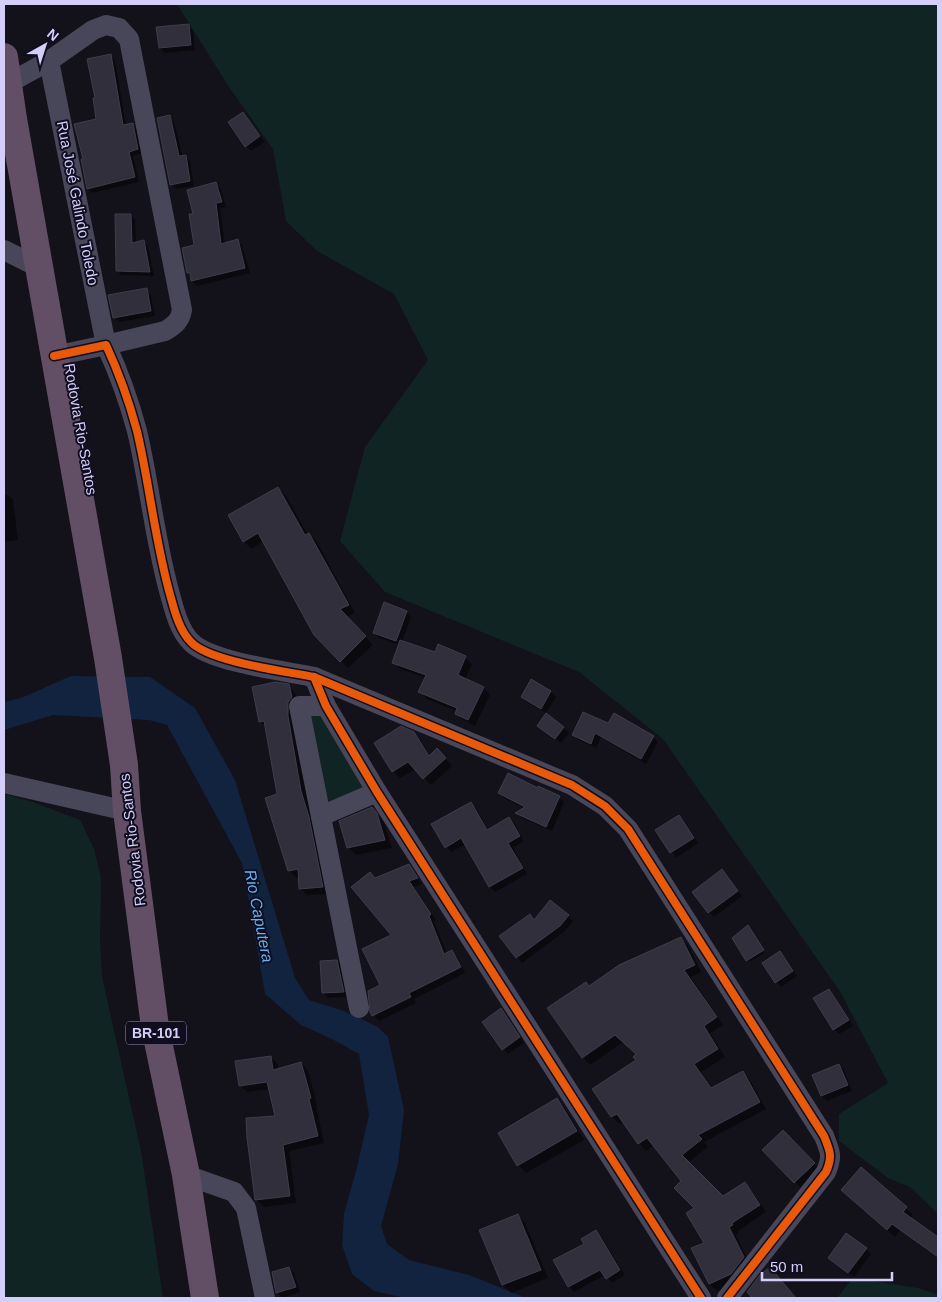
<svg xmlns="http://www.w3.org/2000/svg" width="942" height="1302" font-family="Arial,sans-serif">
<style>
.green{fill:#112424}
.water{fill:#11233f}
.shadow{fill:#0007}
.building{fill:#312f3c;stroke:#3f3c4d}
.lines{fill:none;stroke-linecap:round;stroke-linejoin:round}
.street{stroke:#48475a;stroke-width:20}
.highway{stroke:#634f65;stroke-width:28}
.cycleway-casing{stroke:#100e1e;stroke-width:11}
.cycleway{stroke:#e8590c;stroke-width:8}
.labels{text-anchor:middle;dominant-baseline:central;stroke-width:4;stroke-linejoin:round;paint-order:stroke}
.shield{fill:#100e1e;stroke:#9994b9;stroke-width:1}
.shield-label{font-size:14px;font-weight:bold;fill:#d4cefb}
.street-label{font-size:15px;fill:#d4cefb;stroke:#100e1e}
.water-label{font-size:16px;font-style:italic;fill:#64aff3;stroke:#100e1e}
</style>
<rect width="100%" height="100%" fill="#13121a"/>
<g class="green">
<path d="M177 4H938V1214L910 1187 888 1178 839 1141V1114L888 1083 841 993 663 739 579 672 385 592 340 541 365 447 428 360 394 294 317 251 286 221 273 149 229 87Z"/>
<path d="M324 709 371 791 324 810 303 710Z"/>
<path d="M4 794 33 802 80 820 94 849 101 878 100 941 102 977 141 1151 163 1298H4Z"/>
<path d="M853 1278 918 1288 938 1295V1298H837Z"/>
</g>
<path class="water" d="M71 676 150 677 195 708 235 780 295 978 309 1000 344 1011 378 1027 388 1037 404 1110 398 1164 381 1226 387 1244 409 1260 469 1275 526 1298H405L374 1291 352 1274 342 1245 344 1214 357 1167 369 1115 359 1054 332 1039 301 1025 265 994 242 863 167 725 149 720 53 715 4 730V702L21 698Z"/>
<g class="shadow">
<path d="M188 25 193 31 195 50 165 53 160 48Z"/>
<path d="M111 56 115 60 126 126 133 124 137 129 142 153 133 156 139 182 92 193 88 188 85 160 98 120 97 99Z"/>
<path d="M243 113 265 142 251 151 246 146Z"/>
<path d="M169 116 174 122 183 157 185 156 190 161 194 186 176 189 171 184Z"/>
<path d="M216 184 221 189 226 207 220 208 225 244 237 240 242 246 250 273 197 286 192 281V276L188 272 195 246V215Z"/>
<path d="M131 215 135 220 136 244 144 242 148 246 154 276 121 275 117 270Z"/>
<path d="M146 290 151 295 155 316 119 322 114 317Z"/>
<path d="M278 488 286 496 308 535 309 534 317 542 355 613 346 617 373 645 348 668 313 633 264 541 251 549 244 541Z"/>
<path d="M4 495H8L13 500 18 540 4 542Z"/>
<path d="M406 612 411 617 402 642 436 654 465 657 472 664 465 680 484 688 490 695 475 726 463 720 456 713 457 711 427 699 420 692 426 678 400 669 393 662 399 645 379 638 374 633Z"/>
<path d="M532 681 551 692 556 697 546 713 527 702 522 697Z"/>
<path d="M288 686 295 693 298 705 329 894 307 895 300 888 299 877 297 878 290 871 267 799 278 795 267 728 260 722Z"/>
<path d="M609 725 653 737 658 742 646 764 601 737 596 748 579 740 573 735Z"/>
<path d="M538 726 563 728 569 733 561 743Z"/>
<path d="M413 733 421 741 430 756 444 757 452 766 431 785 416 769 400 778 393 771Z"/>
<path d="M538 790 559 797 564 802 552 831 522 818 517 813 525 809 504 798 499 793Z"/>
<path d="M470 803 476 808 488 830 509 818 514 823 524 841 513 848 527 874 495 892 490 887 466 844 451 852 446 847Z"/>
<path d="M372 808 384 823 392 848 356 855 348 847Z"/>
<path d="M679 816 698 843 676 858 657 830Z"/>
<path d="M409 865 422 884 414 887 436 920 434 922 447 954 451 951 457 957 465 973 414 999 416 1003 379 1021 371 1011 382 985 393 935 375 879Z"/>
<path d="M722 871 742 896 714 917 709 912Z"/>
<path d="M530 916 535 921 568 916 573 921 565 931 522 963 501 936Z"/>
<path d="M750 928 765 953 750 962 733 938Z"/>
<path d="M681 938 688 945 701 972 691 977 723 1025 710 1033 725 1057 701 1072 712 1089 743 1072 750 1080 766 1109 704 1142 708 1147 688 1163 723 1198 744 1184 752 1191 766 1212 738 1231 739 1233 736 1235 750 1265 738 1281 717 1291 710 1284 705 1243 696 1208 683 1181 654 1145 646 1151 639 1143 623 1122 620 1124 612 1117 594 1090 638 1060V1055L623 1042 590 1065 583 1057 549 1009 586 983 590 987Z"/>
<path d="M780 953 797 976 781 987 776 982Z"/>
<path d="M337 961 342 966 348 997 328 998 323 992Z"/>
<path d="M828 990 833 995 853 1026 839 1034 834 1029Z"/>
<path d="M501 1010 506 1015 524 1043 508 1054 484 1023Z"/>
<path d="M270 1057 278 1064V1070L301 1063 308 1070 317 1105H316L324 1143 289 1151 296 1203 264 1207 257 1200 276 1118 270 1089 247 1092 240 1085Z"/>
<path d="M839 1065 844 1070 852 1091 827 1101 822 1096 813 1075Z"/>
<path d="M557 1100 565 1108 584 1140 526 1173 518 1165 500 1134Z"/>
<path d="M783 1131 819 1169 800 1187 764 1150Z"/>
<path d="M842 1190 906 1208 913 1215 910 1219 938 1238V1258L900 1230 895 1237Z"/>
<path d="M517 1215 525 1223 548 1278 511 1293 503 1285 481 1230Z"/>
<path d="M596 1232 601 1237 625 1275 612 1283 605 1275 574 1292 569 1286 586 1244Z"/>
<path d="M866 1249 871 1254 854 1277 835 1263Z"/>
<path d="M289 1268 294 1273 300 1292 282 1298 277 1292Z"/>
</g>
<g class="building">
<path d="M189 24 191 45 159 48 156 27Z"/>
<path d="M111 54 123 125 133 123 138 149 129 152 135 177 87 189 81 159H83L74 124 96 119 93 98H95L87 59Z"/>
<path d="M243 112 260 136 245 147 228 122Z"/>
<path d="M170 115 179 156 186 155 190 181 170 185 157 118Z"/>
<path d="M216 182 222 202 216 203 221 244 238 239 245 268 191 281 190 273H187L182 248 194 245 189 214H193L187 190Z"/>
<path d="M115 214H131L132 243 144 240 150 272 116 271Z"/>
<path d="M147 288 151 311 113 318 108 295Z"/>
<path d="M278 487 305 535 309 533 349 605 340 609 366 636 340 662 314 635 258 533 243 542 228 515Z"/>
<path d="M384 602 407 611 396 641 373 633Z"/>
<path d="M400 640 435 652 438 644 466 656 458 675 484 687 468 720 455 714 457 708 418 692 426 675 392 663Z"/>
<path d="M531 679 551 691 541 709 521 697Z"/>
<path d="M275 682 289 684 292 697 288 702V716L301 791 309 817 323 887 299 889 298 869 288 871 265 798 277 794 264 721 259 722 252 687Z"/>
<path d="M583 712 608 723 614 713 654 736 641 759 595 733 591 744 572 735Z"/>
<path d="M546 713 564 727 555 739 537 726Z"/>
<path d="M401 726 414 732 429 756 437 748 446 758 423 779 408 762 392 772 374 743Z"/>
<path d="M508 773 538 788V786L560 796 546 827 515 813 525 807 498 793Z"/>
<path d="M471 802 487 830 509 817 520 836 508 843 523 868 489 887 461 838 445 848 431 824Z"/>
<path d="M372 807 377 813 385 840 347 848 339 821Z"/>
<path d="M679 815 694 838 670 853 655 830Z"/>
<path d="M409 864 418 878 409 881 431 914 429 916 444 954 452 950 461 967 409 993 411 997 372 1016 370 1012 368 991 380 985 362 949 391 935 351 887 370 872 375 878Z"/>
<path d="M722 869 738 891 708 913 692 892Z"/>
<path d="M550 900 569 915 560 926 516 958 499 936 530 914 534 920Z"/>
<path d="M748 925 764 950 746 961 732 938Z"/>
<path d="M681 937 695 965 684 970 717 1017 704 1026 718 1049 694 1064 711 1088 743 1071 760 1102 698 1135 702 1139 682 1155 723 1196 745 1182 760 1205 732 1223 733 1225 729 1227 744 1257 731 1274 709 1284 691 1248 704 1243 686 1213 694 1208 674 1188 681 1181 647 1138 638 1144 617 1114 611 1117 592 1089 636 1060 633 1057 636 1054 615 1035 582 1058 547 1008 586 982 589 986 619 965Z"/>
<path d="M780 951 793 971 775 983 762 963Z"/>
<path d="M337 960 344 992 322 993 320 961Z"/>
<path d="M829 989 849 1020 833 1030 813 998Z"/>
<path d="M501 1008 520 1037 502 1050 482 1022Z"/>
<path d="M271 1056 273 1070 301 1062 311 1098 309 1099 318 1136 283 1145 290 1196 255 1200 247 1138 246 1118 275 1116 267 1082 239 1086 235 1061Z"/>
<path d="M839 1064 848 1085 821 1096 812 1075Z"/>
<path d="M557 1098 577 1131 517 1166 498 1133Z"/>
<path d="M783 1130 815 1163 794 1183 762 1150Z"/>
<path d="M861 1167 907 1207 903 1212 938 1237V1257L892 1224 887 1230 841 1190Z"/>
<path d="M518 1214 541 1270 502 1285 479 1230Z"/>
<path d="M596 1230 620 1270 606 1279 600 1270 568 1287 553 1260 584 1244 581 1239Z"/>
<path d="M846 1233 867 1248 848 1273 828 1258Z"/>
<path d="M289 1267 296 1287 276 1293 272 1272Z"/>
<path d="M770 1267 796 1298H752L747 1292 760 1275Z"/>
</g>
<g class="lines">
<g class="street">
<path d="M7 84 49 61 93 30 106 25 119 28 129 39 182 310C180 321 175 325 165 331L106 345 49 61"/>
<path d="M4 250 40 268"/>
<path d="M54 356 106 345C119 373 129 401 137 431 150 486 155 543 171 598 175 613 180 631 191 642 210 662 285 671 314 677L326 706 377 792 701 1298"/>
<path d="M314 677 572 785 605 806 628 829 824 1136C830 1151 833 1156 826 1172L727 1298"/>
<path d="M326 706H299L359 1008"/>
<path d="M4 783 127 811"/>
<path d="M321 816 377 792"/>
<path d="M186 1175 234 1192 246 1208 265 1298"/>
</g>
<path class="highway" d="M4 57 13 119 108 658 124 765 127 811 155 1027 186 1175 205 1298"/>
<defs>
<g id="cycleway">
<path d="M54 356 106 345C119 373 129 401 137 431 150 486 155 543 171 598 175 613 180 631 191 642 210 662 285 671 314 677L326 706 377 792 701 1298"/>
<path d="M314 677 572 785 605 806 628 829 824 1136C830 1151 833 1156 826 1172L727 1298"/>
</g>
</defs>
<use href="#cycleway" class="cycleway-casing"/>
<use href="#cycleway" class="cycleway"/>
</g>
<g class="labels">
<rect class="shield" x="126" y="1021.5" width="60" height="23" rx="4"/>
<g class="shield-label">
<text x="156" y="1033">BR-101</text>
</g>
<g class="street-label">
<text transform="translate(78 203) rotate(79)">Rua José Galindo Toledo</text>
<text transform="translate(81 429) rotate(80)">Rodovia Rio-Santos</text>
<text transform="translate(132 840) rotate(-97)">Rodovia Rio-Santos</text>
</g>
<g class="water-label">
<text transform="translate(259 916) rotate(79)">Rio Caputera</text>
</g>
</g>
<rect width="942" height="1302" fill="none" stroke="#d4cefb" stroke-width="10"/>
<g transform="translate(45 45) rotate(39)" stroke="#100e1e" stroke-width="4" paint-order="stroke">
<path d="M0-4L9 19L0 12L-9 19Z" fill="#d4cefb"/>
<text y="-8" font-size="14" font-weight="bold" text-anchor="middle" fill="#d4cefb">N</text>
</g>
<path d="M762 1272v8h130v-8" fill="none" stroke="#d4cefb" stroke-width="2.5"/>
<text x="770" y="1272" font-size="15" fill="#d4cefb" stroke="#100e1e" stroke-width="4" paint-order="stroke">50 m</text>
</svg>
